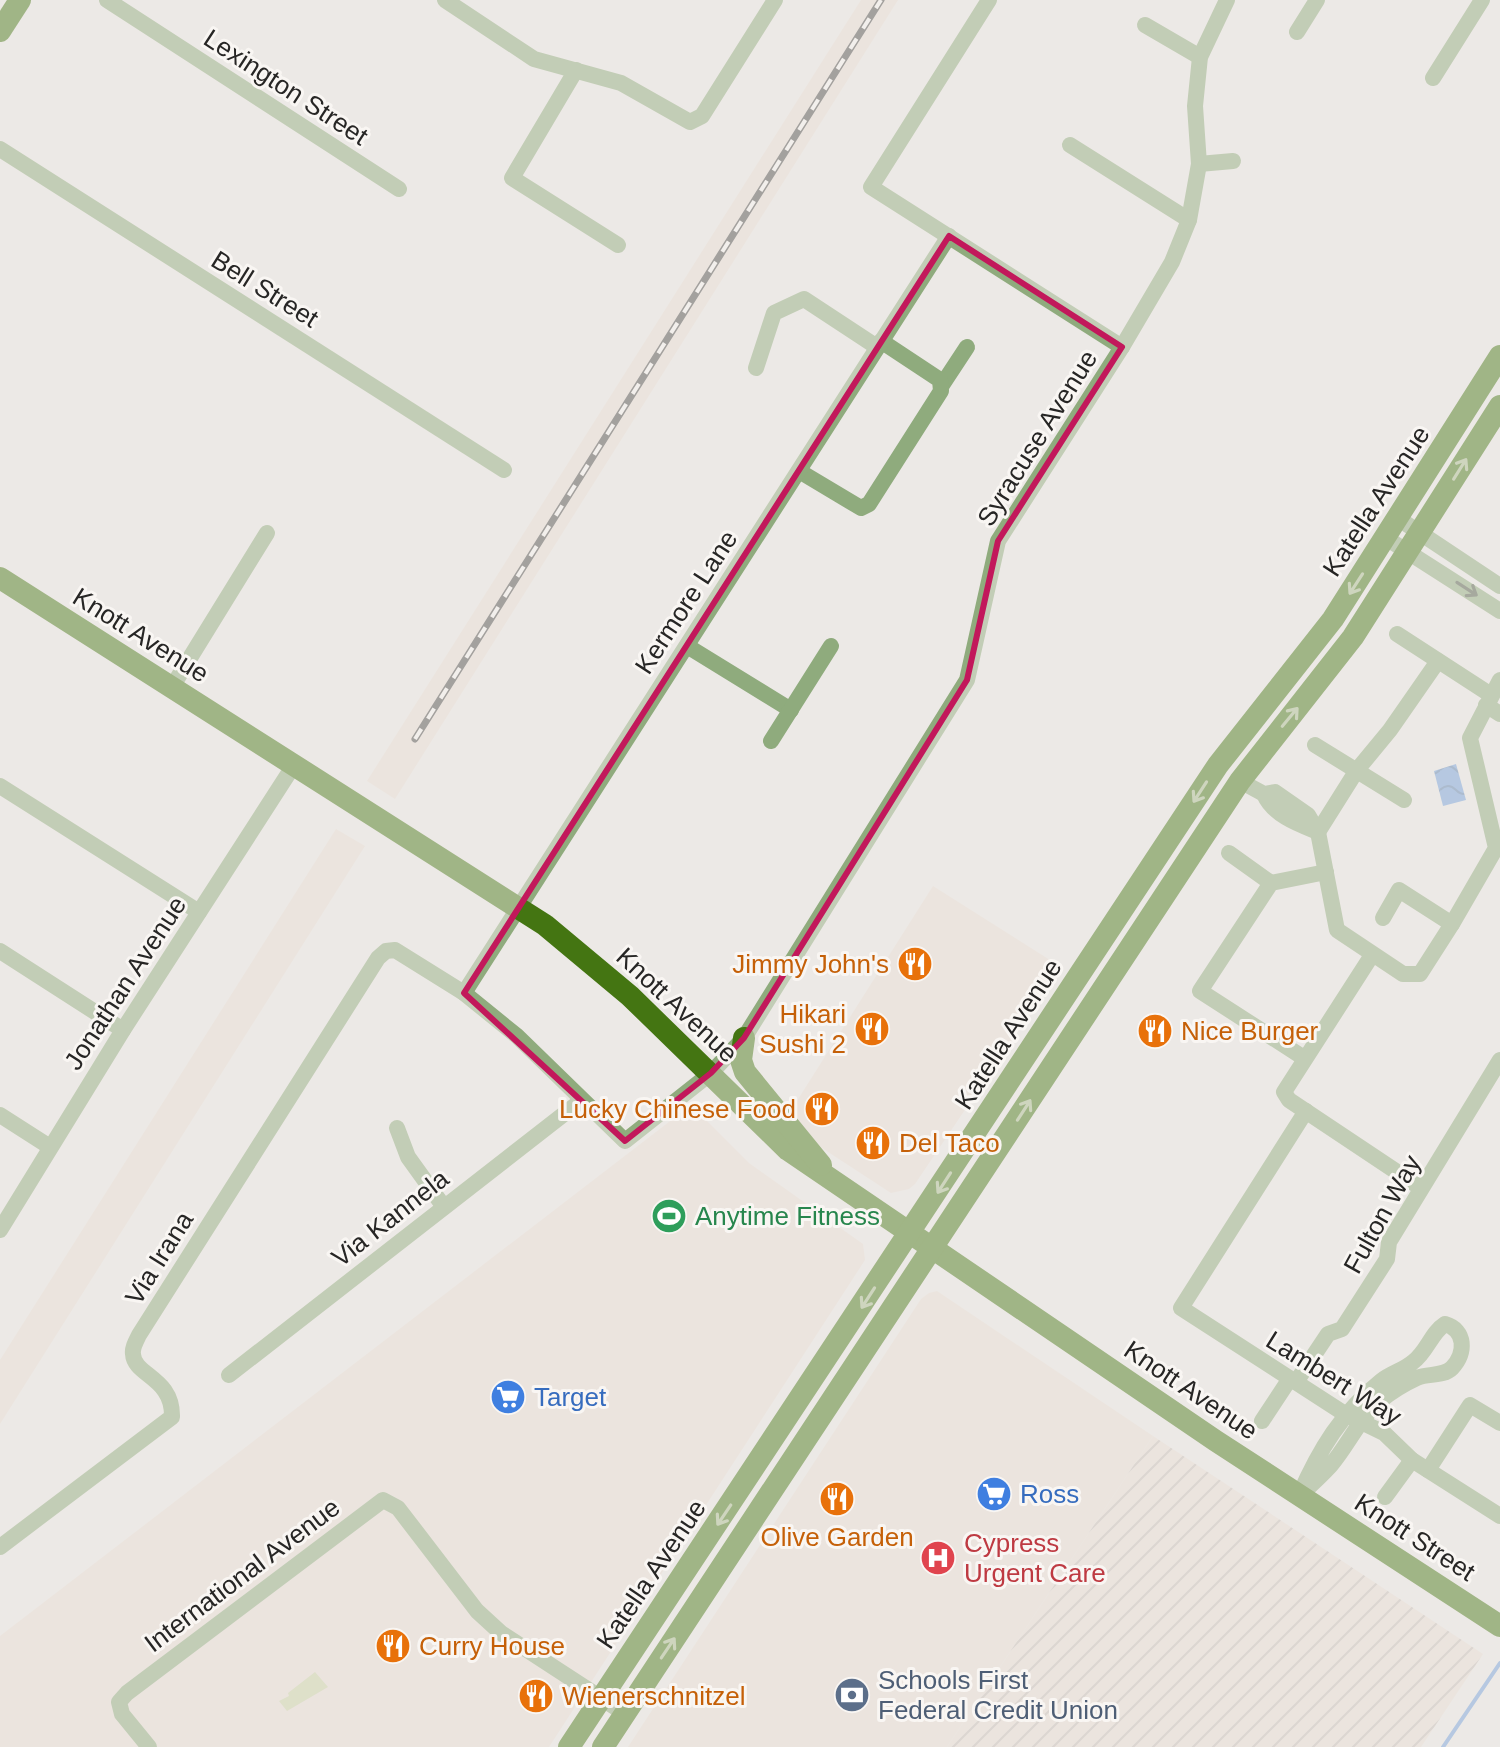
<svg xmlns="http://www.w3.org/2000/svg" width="1500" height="1747" font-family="Helvetica,sans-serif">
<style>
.built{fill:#e8ded6}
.industrial{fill:url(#industrial-furrows)}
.pitch{fill:#cdd4a7}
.water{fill:url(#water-waves)}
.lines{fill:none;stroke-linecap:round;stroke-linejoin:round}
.stream{stroke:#73a1db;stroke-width:4}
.minor{stroke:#8fab7d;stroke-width:16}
.major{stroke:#447512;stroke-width:22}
.rail-casing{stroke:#4a4947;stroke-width:7}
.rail{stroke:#f9f6f3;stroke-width:4;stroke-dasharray:12;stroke-linecap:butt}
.oneway{stroke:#a8bc8e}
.oneway2{stroke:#515b48}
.marked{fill:none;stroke:#c2185b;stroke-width:6;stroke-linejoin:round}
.labels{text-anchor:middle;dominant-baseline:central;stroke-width:6;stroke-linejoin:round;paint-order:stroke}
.street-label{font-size:26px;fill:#272625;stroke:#f9f6f3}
.food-label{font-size:26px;fill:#c56008;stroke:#f9f6f3;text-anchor:start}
.leisure-label{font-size:26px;fill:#27864d;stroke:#f9f6f3;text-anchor:start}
.shop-label{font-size:26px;fill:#366cbe;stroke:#f9f6f3;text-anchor:start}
.health-label{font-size:26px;fill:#be3a42;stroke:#f9f6f3;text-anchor:start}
.service-label{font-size:26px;fill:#4e5e75;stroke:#f9f6f3;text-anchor:start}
</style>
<defs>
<pattern id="industrial-furrows" width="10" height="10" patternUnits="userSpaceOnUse" patternTransform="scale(2)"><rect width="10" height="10" fill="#e8ded6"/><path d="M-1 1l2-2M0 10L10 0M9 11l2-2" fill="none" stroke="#c7beb8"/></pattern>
<pattern id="water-waves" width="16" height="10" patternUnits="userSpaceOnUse" patternTransform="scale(2)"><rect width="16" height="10" fill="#73a1db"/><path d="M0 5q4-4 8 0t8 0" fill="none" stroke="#5e83b1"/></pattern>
</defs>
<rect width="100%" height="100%" fill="#ece9e6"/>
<g class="built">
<path d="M861 0H898L395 799 367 781Z"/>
<path d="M336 829 365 846 0 1424V1360Z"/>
<path d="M933 886 1061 967 915 1184 909 1189 891 1193 822 1148 788 1115Z"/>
<path d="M691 1105 749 1163 863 1244 865 1260 549 1747H0V1636Z"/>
<path d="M937 1291 1153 1436 947 1747H628L921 1299 929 1293Z"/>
</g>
<path class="industrial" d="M1153 1436 1483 1654 1421 1747H947Z"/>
<path class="pitch" d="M315 1672 328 1687 287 1711 279 1701 289 1696 288 1693Z"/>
<path class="water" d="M1456 764 1466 800 1443 806 1434 771Z"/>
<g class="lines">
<path class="stream" d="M1443 1747 1500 1663"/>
<g class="minor">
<path d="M107 0 399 189"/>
<path d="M445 0 534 59 621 83 690 122 702 116 775 0"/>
<path d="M989 0 871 187 1122 347"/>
<path d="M1145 25 1200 57"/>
<path d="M1297 32 1317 0"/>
<path d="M576 70 512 178 618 245"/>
<path d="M1433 78 1482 0"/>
<path d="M1070 145 1189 220"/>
<path d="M0 149 504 470"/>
<path d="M1199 164 1233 161"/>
<path d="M756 368 774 313 804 299 877 347"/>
<path d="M942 385 967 347"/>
<path d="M799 471 861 508 869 504 941 391 940 380 881 341"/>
<path d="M1399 519 1500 586"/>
<path d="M1386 538 1500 611"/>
<path d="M1397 634 1491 695"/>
<path d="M687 646 791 710"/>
<path d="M172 687 267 533"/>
<path d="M1486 705 1500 714"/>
<path d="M771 741 831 646"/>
<path d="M1315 745 1404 800"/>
<path d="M1240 781 1264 794 1275 792 1308 815 1318 832 1337 930 1403 974H1420L1452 924 1496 848 1470 738 1500 680"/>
<path d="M0 786 199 912"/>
<path d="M1264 794C1273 815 1298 824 1318 832"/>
<path d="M1318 832 1357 770 1390 730 1438 661"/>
<path d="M1229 853 1271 883"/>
<path d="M1383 918 1399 890 1452 924"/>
<path d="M0 951 123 1030"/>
<path d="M1372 955 1284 1092 1289 1100 1421 1188"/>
<path d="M464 993 949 236"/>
<path d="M1304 1058 1200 991 1271 883 1326 872"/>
<path d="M1306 1111 1181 1308 1345 1414 1384 1433 1412 1460 1500 1516"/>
<path d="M0 1115 50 1147"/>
<path d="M397 1128 408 1157 444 1207"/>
<path d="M0 1230 123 1030 294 765"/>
<path d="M1445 1324C1466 1330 1466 1353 1452 1368 1443 1377 1428 1373 1417 1378 1404 1384 1391 1392 1380 1401 1359 1419 1348 1445 1331 1465 1321 1476 1310 1486 1299 1496 1319 1450 1342 1412 1381 1381 1391 1373 1404 1370 1413 1362 1427 1352 1431 1333 1445 1324Z"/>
<path d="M229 1375 582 1100"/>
<path d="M1296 1382 1328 1334 1342 1329 1387 1259 1389 1242 1500 1060"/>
<path d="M1262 1421 1289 1380"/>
<path d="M1428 1470 1470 1405 1500 1423"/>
<path d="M1385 1497 1412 1460"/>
<path d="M0 1547 172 1417C173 1377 134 1376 133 1354 132 1348 136 1341 139 1335L378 958 386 951 395 950 464 993 517 1036 625 1141 711 1073 744 1038 967 680 998 541 1122 347 1172 262 1189 220 1199 164 1195 106 1200 57 1227 0"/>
<path d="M149 1747 122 1714 119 1702 127 1693 383 1500 398 1508 477 1611 501 1633 624 1713"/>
</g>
<g class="major">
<path d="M0 31 20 0"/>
<path d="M0 578 545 925 630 996 788 1150 1216 1441 1500 1626"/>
<path d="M744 1038 741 1060 745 1072 821 1165"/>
<path d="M569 1747 1218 765 1333 619 1500 356"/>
<path d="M603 1747 1240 781 1353 637 1500 406"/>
</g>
<defs>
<path id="rail" d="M415 739 881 0"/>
</defs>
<use href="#rail" class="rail-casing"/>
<use href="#rail" class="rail"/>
</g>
<defs><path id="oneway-shaft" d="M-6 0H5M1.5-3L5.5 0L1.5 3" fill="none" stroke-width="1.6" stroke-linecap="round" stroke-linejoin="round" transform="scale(2)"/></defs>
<g class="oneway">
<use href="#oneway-shaft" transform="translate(1460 469) rotate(-58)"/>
<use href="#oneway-shaft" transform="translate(1356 584) rotate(123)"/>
<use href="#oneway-shaft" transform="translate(1290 717) rotate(-50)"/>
<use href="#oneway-shaft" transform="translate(1200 792) rotate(123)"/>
<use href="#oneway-shaft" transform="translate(1024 1110) rotate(-57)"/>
<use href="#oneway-shaft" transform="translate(944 1183) rotate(123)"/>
<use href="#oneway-shaft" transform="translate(868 1298) rotate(123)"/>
<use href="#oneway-shaft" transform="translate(724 1515) rotate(124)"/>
<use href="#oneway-shaft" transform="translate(668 1648) rotate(-56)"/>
</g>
<use class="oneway2" href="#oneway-shaft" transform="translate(1467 589) rotate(33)"/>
<path d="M0 0H1500V1747H0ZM949 236 1122 347 998 541 967 680 744 1038 711 1073 625 1141 464 993Z" fill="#ece9e6" fill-opacity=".55" fill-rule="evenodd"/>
<path class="marked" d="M949 236 1122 347 998 541 967 680 744 1038 711 1073 625 1141 464 993Z"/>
<defs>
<symbol id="restaurant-disc" viewBox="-11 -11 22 22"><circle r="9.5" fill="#e8710a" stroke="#f9f6f3"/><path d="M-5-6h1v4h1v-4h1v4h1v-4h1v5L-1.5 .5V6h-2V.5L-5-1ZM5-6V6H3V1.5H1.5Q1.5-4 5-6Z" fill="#fff"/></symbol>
<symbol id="stadium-disc" viewBox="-11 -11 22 22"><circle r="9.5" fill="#2e9e5b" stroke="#f9f6f3"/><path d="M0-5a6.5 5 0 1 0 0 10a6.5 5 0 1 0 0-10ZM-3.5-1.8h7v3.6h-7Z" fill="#fff"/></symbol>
<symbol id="supermarket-disc" viewBox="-11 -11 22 22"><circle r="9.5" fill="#3f7fe0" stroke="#f9f6f3"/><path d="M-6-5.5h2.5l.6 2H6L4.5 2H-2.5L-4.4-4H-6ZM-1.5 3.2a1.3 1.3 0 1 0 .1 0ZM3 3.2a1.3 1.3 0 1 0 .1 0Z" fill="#fff"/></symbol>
<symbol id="hospital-disc" viewBox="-11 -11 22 22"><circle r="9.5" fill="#e0444e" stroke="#f9f6f3"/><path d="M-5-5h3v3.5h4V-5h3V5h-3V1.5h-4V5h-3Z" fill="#fff"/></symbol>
<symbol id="bank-disc" viewBox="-11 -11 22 22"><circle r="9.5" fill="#5c6f8a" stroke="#f9f6f3"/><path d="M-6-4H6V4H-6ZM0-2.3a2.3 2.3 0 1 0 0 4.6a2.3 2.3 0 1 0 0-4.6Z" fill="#fff"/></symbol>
</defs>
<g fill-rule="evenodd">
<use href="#restaurant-disc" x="895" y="944" width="40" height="40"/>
<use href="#restaurant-disc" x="852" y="1009" width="40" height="40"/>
<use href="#restaurant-disc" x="1135" y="1011" width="40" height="40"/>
<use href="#restaurant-disc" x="802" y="1089" width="40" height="40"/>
<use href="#restaurant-disc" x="853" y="1123" width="40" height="40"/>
<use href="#stadium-disc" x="649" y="1196" width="40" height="40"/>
<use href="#supermarket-disc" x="488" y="1377" width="40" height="40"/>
<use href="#supermarket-disc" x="974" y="1474" width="40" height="40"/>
<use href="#restaurant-disc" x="817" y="1479" width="40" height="40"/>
<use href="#hospital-disc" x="918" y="1538" width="40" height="40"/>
<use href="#restaurant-disc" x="373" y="1626" width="40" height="40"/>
<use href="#bank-disc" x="832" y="1675" width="40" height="40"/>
<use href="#restaurant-disc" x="516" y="1676" width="40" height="40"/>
</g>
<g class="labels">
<g class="street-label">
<text transform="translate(286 87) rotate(33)">Lexington Street</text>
<text transform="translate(265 289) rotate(32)">Bell Street</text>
<text transform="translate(1037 438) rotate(-58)">Syracuse Avenue</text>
<text transform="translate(1376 501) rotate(-57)">Katella Avenue</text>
<text transform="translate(686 602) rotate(-57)">Kermore Lane</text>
<text transform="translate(141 635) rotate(32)">Knott Avenue</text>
<text transform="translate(125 983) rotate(-57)">Jonathan Avenue</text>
<text transform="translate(677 1005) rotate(43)">Knott Avenue</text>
<text transform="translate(1008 1034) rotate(-57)">Katella Avenue</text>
<text transform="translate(1382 1214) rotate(-61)">Fulton Way</text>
<text transform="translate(390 1218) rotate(-38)">Via Kannela</text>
<text transform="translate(159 1258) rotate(-58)">Via Irana</text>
<text transform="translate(1334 1378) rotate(32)">Lambert Way</text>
<text transform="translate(1191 1390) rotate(34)">Knott Avenue</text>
<text transform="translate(1415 1537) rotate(33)">Knott Street</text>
<text transform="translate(651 1574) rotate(-56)">Katella Avenue</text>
<text transform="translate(242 1575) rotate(-37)">International Avenue</text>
</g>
<g class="food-label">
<text x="889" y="964" text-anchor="end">Jimmy John's</text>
<text x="846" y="1014" text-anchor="end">Hikari<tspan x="846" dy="30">Sushi 2</tspan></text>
<text x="1181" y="1031">Nice Burger</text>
<text x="796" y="1109" text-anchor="end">Lucky Chinese Food</text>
<text x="899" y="1143">Del Taco</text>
<text x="837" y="1537" text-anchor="middle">Olive Garden</text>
<text x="419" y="1646">Curry House</text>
<text x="562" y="1696">Wienerschnitzel</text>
</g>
<g class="leisure-label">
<text x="695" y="1216">Anytime Fitness</text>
</g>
<g class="shop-label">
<text x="534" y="1397">Target</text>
<text x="1020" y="1494">Ross</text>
</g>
<g class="health-label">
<text x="964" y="1543">Cypress<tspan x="964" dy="30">Urgent Care</tspan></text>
</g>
<g class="service-label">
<text x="878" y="1680">Schools First<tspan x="878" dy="30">Federal Credit Union</tspan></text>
</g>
</g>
</svg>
